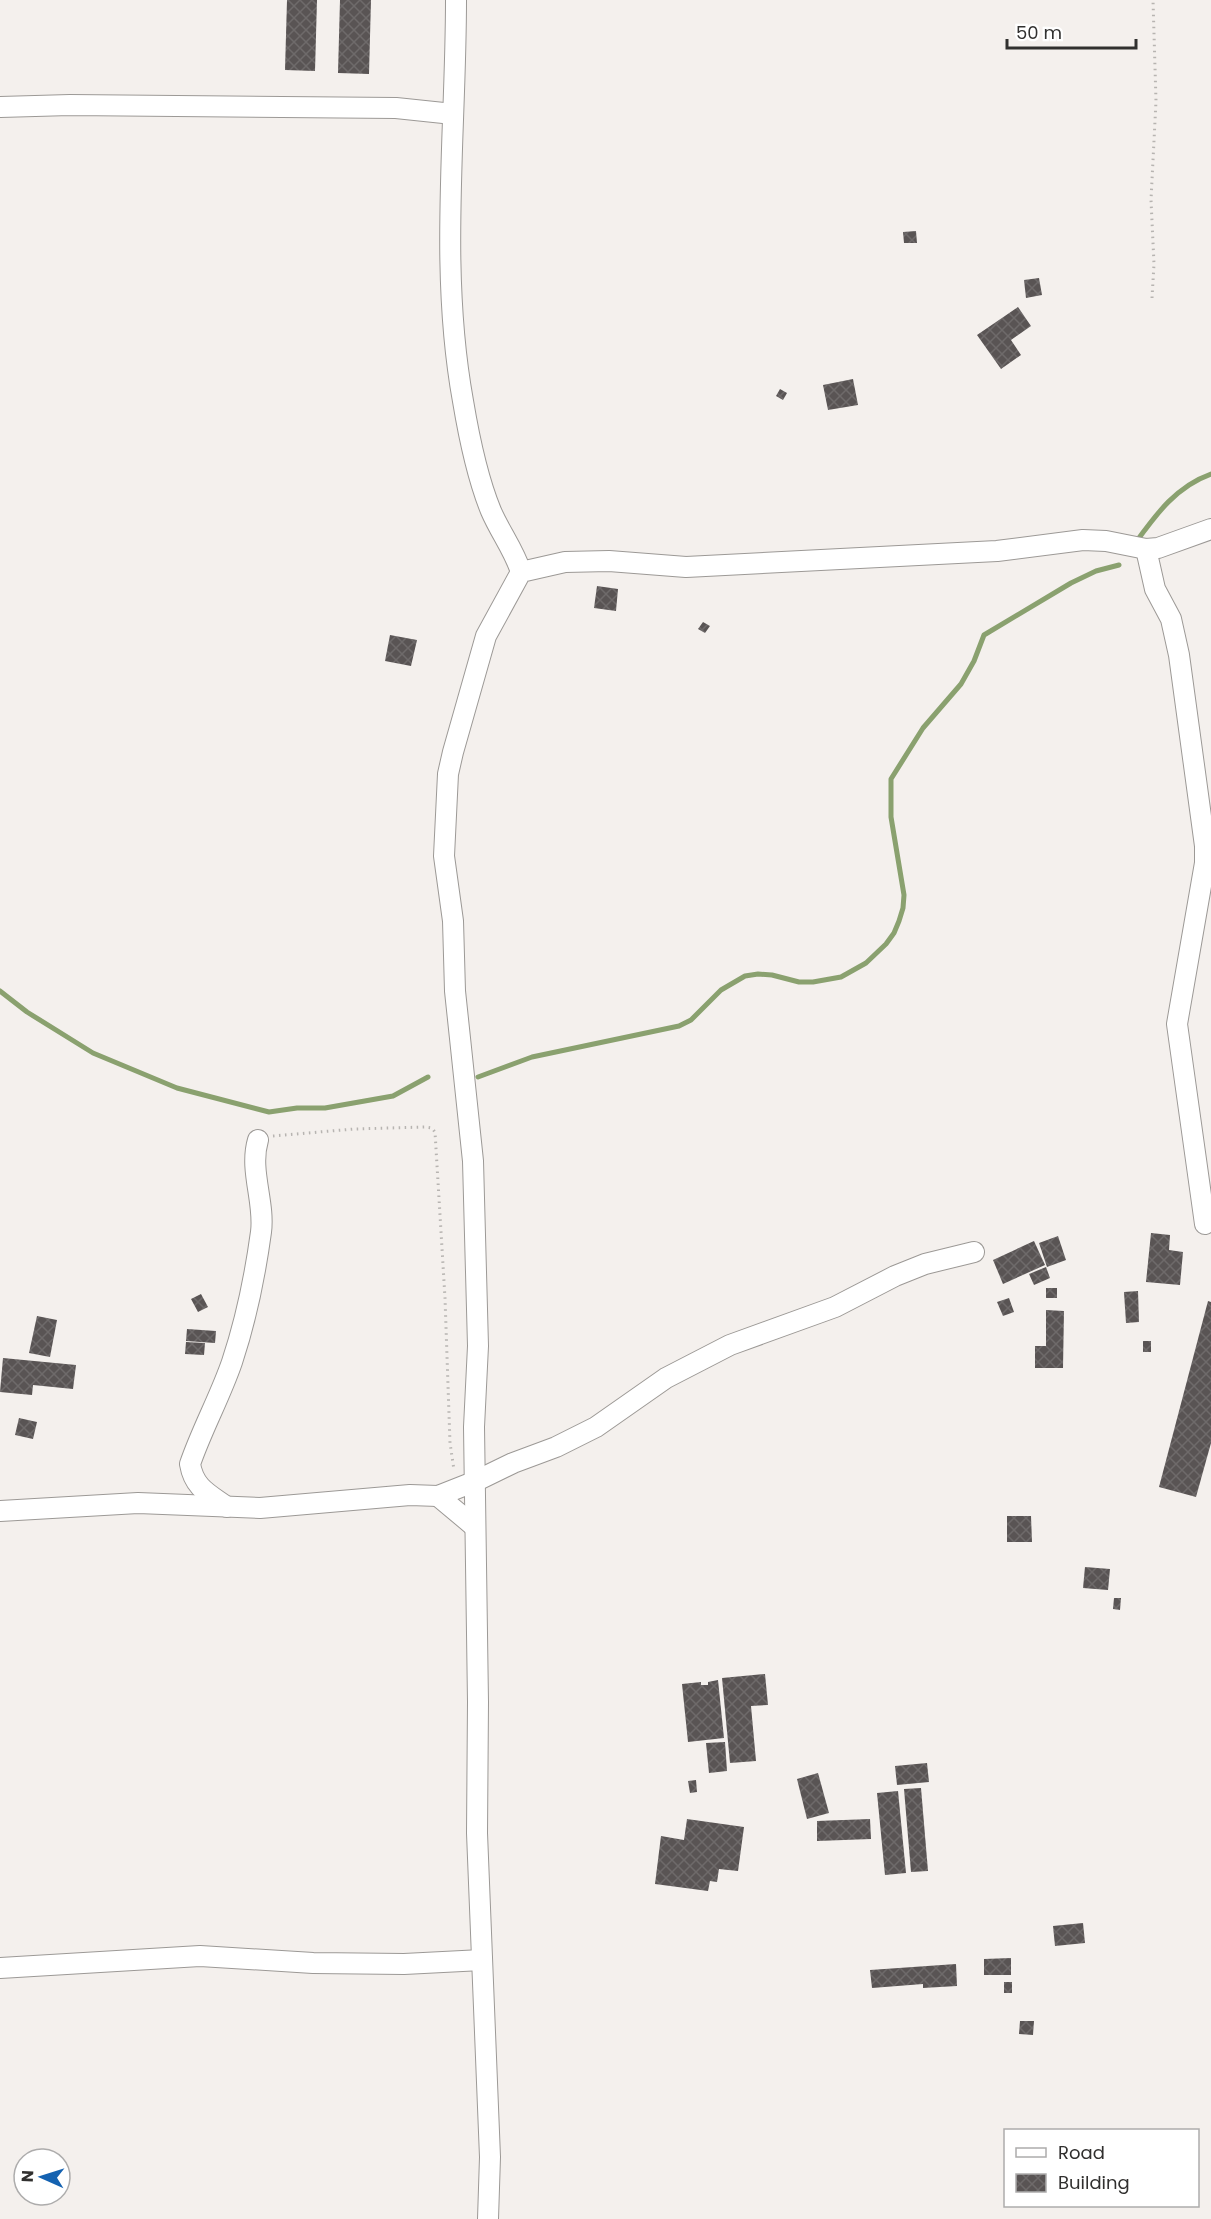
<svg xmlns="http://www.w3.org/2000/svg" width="1211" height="2219" font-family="Poppins,sans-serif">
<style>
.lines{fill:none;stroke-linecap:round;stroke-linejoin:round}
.stream{stroke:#8aa16f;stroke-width:5}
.building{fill:url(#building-cross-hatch)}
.minor-casing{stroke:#9c9996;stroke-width:22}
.path{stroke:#b7b4b1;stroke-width:3;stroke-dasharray:1.5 4.5;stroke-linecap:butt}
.minor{stroke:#fff;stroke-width:20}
</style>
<defs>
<pattern id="building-cross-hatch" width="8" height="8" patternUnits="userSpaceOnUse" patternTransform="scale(1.5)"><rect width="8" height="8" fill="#595454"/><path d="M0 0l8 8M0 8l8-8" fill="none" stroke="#6e6a6a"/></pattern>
</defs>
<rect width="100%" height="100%" fill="#f4f0ed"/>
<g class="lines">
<g class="stream">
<path d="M1136 542C1157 513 1177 486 1211 474"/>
<path d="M0 991 27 1012 93 1053 177 1088 269 1112 297 1108H325L393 1096 428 1077"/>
<path d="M478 1077 532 1057 679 1026 691 1020 721 990 745 976 758 974 772 975 799 982H813L841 977 866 963 886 944 894 933 899 921 903 908 904 895 891 817V779L923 728 961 684 974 661 984 635 1071 583 1096 571 1119 565"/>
</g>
</g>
<g class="building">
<path d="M287 0H317L315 71 285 70Z"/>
<path d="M340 0H371L369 74 338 73Z"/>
<path d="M916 231 917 243H904L903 232Z"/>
<path d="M1039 278 1042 295 1026 298 1024 280Z"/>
<path d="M1018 307 1031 326 1011 340 1021 355 1001 369 977 335Z"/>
<path d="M853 379 858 405 828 410 823 385Z"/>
<path d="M780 389 787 393 783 400 776 396Z"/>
<path d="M597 586 618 589 616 611 594 608Z"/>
<path d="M703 622 710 626 705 633 698 629Z"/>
<path d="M390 635 417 640 411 666 385 661Z"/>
<path d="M1151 1233 1170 1235 1169 1250 1183 1252 1180 1285 1146 1282Z"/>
<path d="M1058 1236 1066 1260 1047 1267 1039 1243Z"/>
<path d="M1034 1241 1045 1265 1003 1284 993 1260Z"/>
<path d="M1046 1267 1050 1278 1034 1285 1029 1274Z"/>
<rect x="1046" y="1288" width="11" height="10"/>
<path d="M1138 1291 1139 1322 1126 1323 1124 1292Z"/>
<path d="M201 1294 208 1307 198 1312 191 1299Z"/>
<path d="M1009 1298 1014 1312 1003 1316 997 1302Z"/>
<path d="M1208 1301 1211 1302V1443L1196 1497 1159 1487Z"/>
<path d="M1046 1310 1064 1311 1063 1368H1035V1346H1046Z"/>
<path d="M37 1316 57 1320 50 1357 29 1353Z"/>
<path d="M187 1329 216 1331 215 1343 186 1341Z"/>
<rect x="1143" y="1341" width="8" height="11"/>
<path d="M186 1342 205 1343 204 1355 185 1354Z"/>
<path d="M3 1358 76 1365 73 1389 33 1385 32 1395 0 1392Z"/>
<path d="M19 1418 37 1422 33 1439 15 1435Z"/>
<path d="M1007 1516H1031L1032 1542H1007Z"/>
<path d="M1085 1567 1110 1569 1108 1590 1083 1588Z"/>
<path d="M1114 1598H1121L1120 1610 1113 1609Z"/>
<path d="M765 1674 768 1705 751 1706 756 1761 730 1763 722 1678Z"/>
<path d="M718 1680 724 1738 688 1742 682 1684 701 1682V1685H708V1682Z"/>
<path d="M725 1742 727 1771 709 1773 706 1743Z"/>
<path d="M927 1763 929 1782 897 1785 895 1766Z"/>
<path d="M818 1773 829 1813 807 1819 797 1779Z"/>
<path d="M696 1780 697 1792 690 1793 688 1781Z"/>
<path d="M921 1788 928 1871 911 1872 904 1789Z"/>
<path d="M898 1791 906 1873 885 1875 877 1793Z"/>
<path d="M687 1819 744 1827 738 1871 719 1869 717 1882 710 1881 708 1891 655 1884 661 1836 684 1840Z"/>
<path d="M870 1819 871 1839 817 1841V1821Z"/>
<path d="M1083 1923 1085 1943 1055 1946 1053 1926Z"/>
<path d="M1011 1958V1975H984V1959Z"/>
<path d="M956 1964 957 1986 923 1988V1984L872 1988 870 1970Z"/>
<rect x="1004" y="1982" width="8" height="11"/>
<path d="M1020 2021H1034L1033 2035 1019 2034Z"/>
</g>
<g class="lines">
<defs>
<g id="minor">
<path d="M456 0C456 133 439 269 463 401 469 437 477 477 491 511 500 532 514 550 521 572"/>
<path d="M0 107 70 105 396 108 453 114"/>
<path d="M1146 549 1155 589 1171 619 1179 655 1205 846V863L1177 1024 1205 1224"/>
<path d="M438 1496 475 1527"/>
<path d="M227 1507C209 1494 194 1488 190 1464 202 1429 220 1397 232 1362 246 1320 255 1276 261 1232 265 1202 249 1170 258 1140"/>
<path d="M0 1511 138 1503 260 1508 410 1495 438 1496 476 1481 513 1463 556 1447 596 1427 666 1378 730 1345 835 1307 895 1276 925 1264 974 1252"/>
<path d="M0 1968 200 1956 313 1963 404 1964 482 1960"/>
<path d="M488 2219 490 2157 477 1833 478 1702 474 1427 478 1346 473 1161 455 991 453 921 444 856 448 774 453 752 486 636 521 572 565 562 609 561 686 567 997 551 1083 540 1106 541 1146 549 1158 548 1211 529"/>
</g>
</defs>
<use href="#minor" class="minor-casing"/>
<g class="path">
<path d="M1152 298 1154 264 1151 200 1156 101 1153 0"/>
<path d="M273 1136 354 1129 425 1127 432 1128 435 1132 445 1298 450 1443 454 1470"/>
</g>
<use href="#minor" class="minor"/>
</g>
<rect x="1004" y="2129" width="195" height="78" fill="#ffffff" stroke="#adacac" stroke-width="1.5"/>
<rect x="1016" y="2148" width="30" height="9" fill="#ffffff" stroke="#adacac" stroke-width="1.5"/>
<text x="1058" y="2159" font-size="18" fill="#31302f">Road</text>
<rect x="1016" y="2174" width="30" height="18" fill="url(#building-cross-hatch)" stroke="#adacac" stroke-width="1.5"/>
<text x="1058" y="2189" font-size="18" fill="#31302f">Building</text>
<g transform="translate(42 2177) rotate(273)"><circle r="28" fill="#ffffff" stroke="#adacac" stroke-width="1.5"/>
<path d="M0-4.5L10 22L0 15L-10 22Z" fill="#1462b1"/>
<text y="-9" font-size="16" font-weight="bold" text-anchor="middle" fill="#31302f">N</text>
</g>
<path d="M1007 39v9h129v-9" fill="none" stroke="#31302f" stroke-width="3"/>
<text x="1016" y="39" font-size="18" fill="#31302f" stroke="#ffffff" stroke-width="4.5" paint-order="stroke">50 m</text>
</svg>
